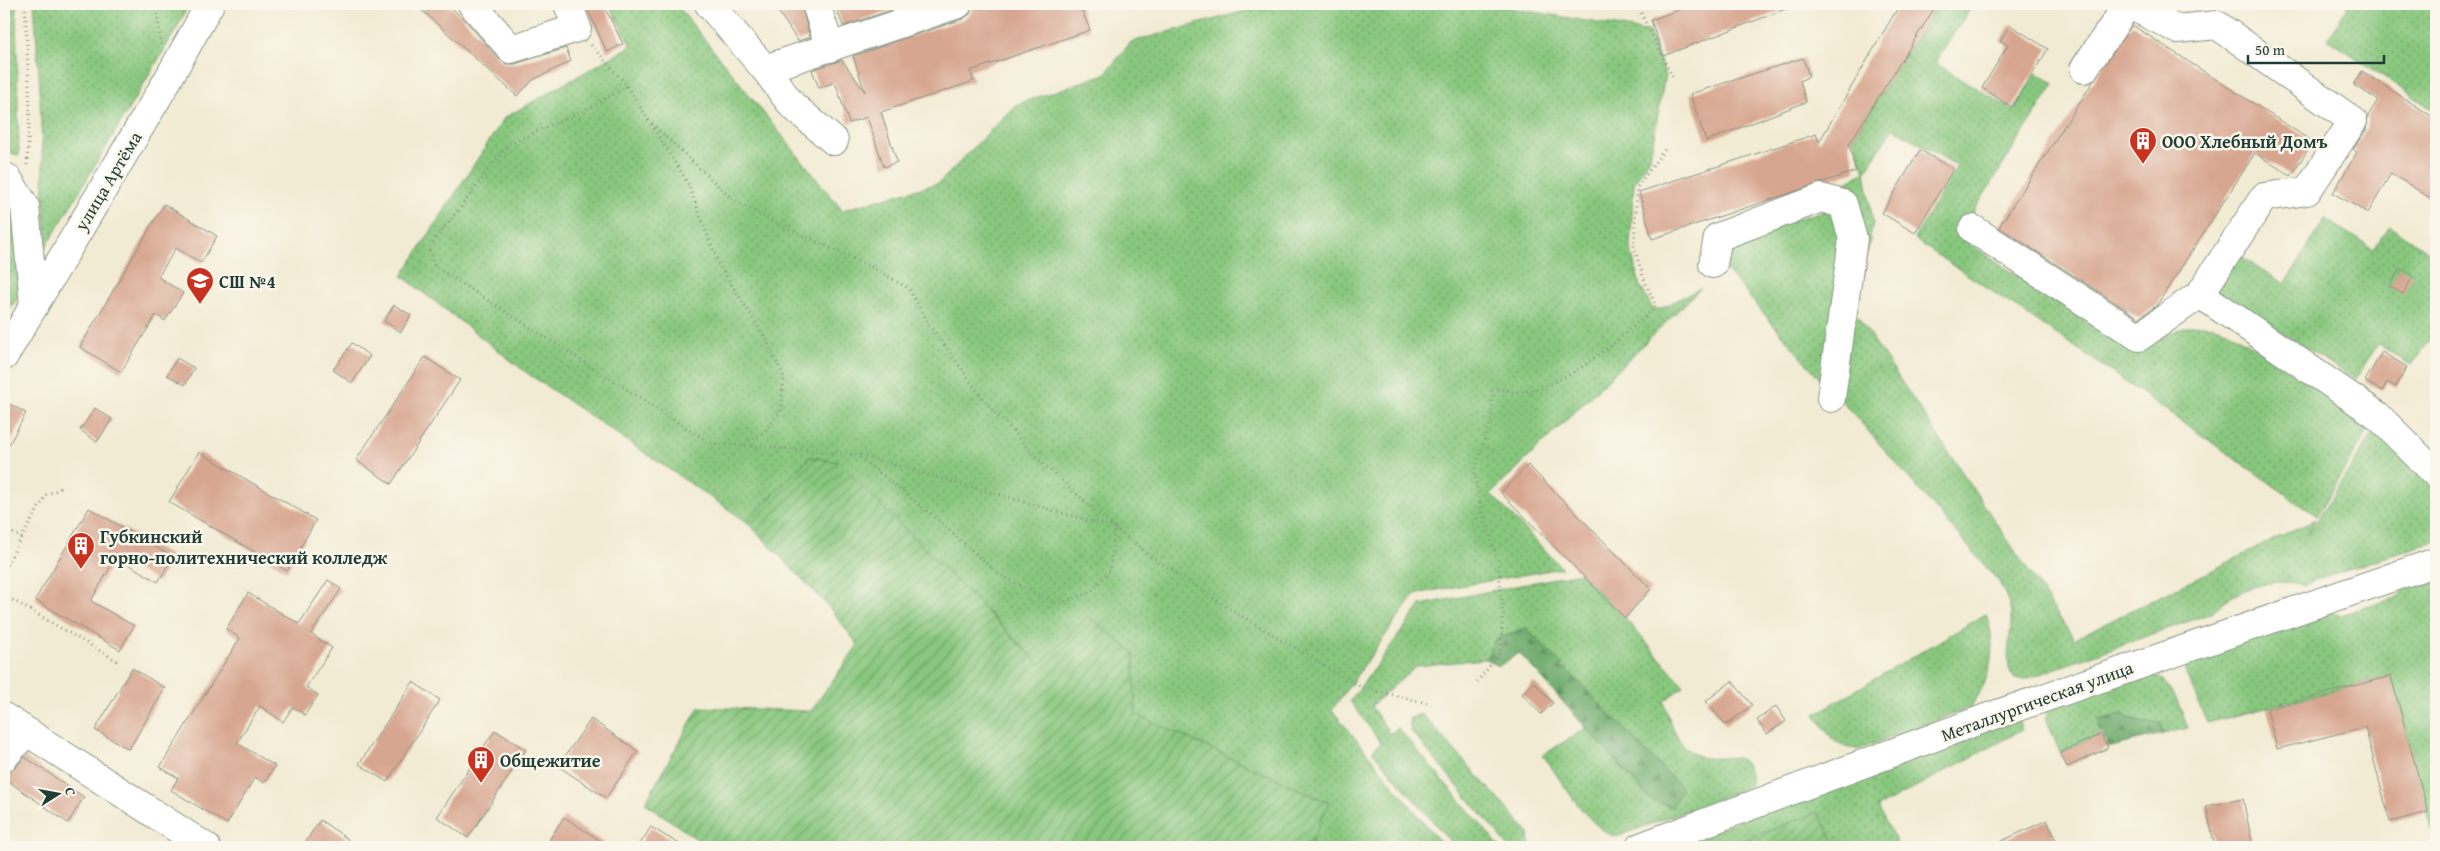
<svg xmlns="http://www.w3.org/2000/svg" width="2440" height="851" font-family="'Gentium Book Plus',serif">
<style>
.grass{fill:url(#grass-dots);stroke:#548259}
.forest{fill:url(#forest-firs);stroke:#467450}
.garden{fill:url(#garden-furrows);stroke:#548259}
.building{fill:#d7a690}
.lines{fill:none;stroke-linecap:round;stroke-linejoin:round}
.minor-casing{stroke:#889484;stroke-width:30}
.path{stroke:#889484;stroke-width:3;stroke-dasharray:1 4;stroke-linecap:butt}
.minor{stroke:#fff;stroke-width:28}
.labels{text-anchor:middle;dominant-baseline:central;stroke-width:5;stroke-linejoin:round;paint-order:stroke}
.poi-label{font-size:18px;font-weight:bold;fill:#1f3d34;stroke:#fbf7ec;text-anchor:start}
.street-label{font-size:18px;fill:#1f3d34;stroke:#fbf7ec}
</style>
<defs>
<pattern id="grass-dots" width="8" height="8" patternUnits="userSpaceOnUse" patternTransform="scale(1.25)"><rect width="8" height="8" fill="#88c77e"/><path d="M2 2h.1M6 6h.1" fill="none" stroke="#6fa368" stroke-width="1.8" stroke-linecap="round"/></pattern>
<pattern id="forest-firs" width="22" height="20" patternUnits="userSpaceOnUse" patternTransform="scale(1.25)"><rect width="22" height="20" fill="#6eac6d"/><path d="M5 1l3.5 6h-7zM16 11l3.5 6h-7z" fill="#5a8d5a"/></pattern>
<pattern id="garden-furrows" width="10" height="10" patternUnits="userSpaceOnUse" patternTransform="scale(1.25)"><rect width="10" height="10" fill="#88c77e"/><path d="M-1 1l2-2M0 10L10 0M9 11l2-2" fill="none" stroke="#6fa368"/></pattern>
</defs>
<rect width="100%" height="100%" fill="#fbf7ec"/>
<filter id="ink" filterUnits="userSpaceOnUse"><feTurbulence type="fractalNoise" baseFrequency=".02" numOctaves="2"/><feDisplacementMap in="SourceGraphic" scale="10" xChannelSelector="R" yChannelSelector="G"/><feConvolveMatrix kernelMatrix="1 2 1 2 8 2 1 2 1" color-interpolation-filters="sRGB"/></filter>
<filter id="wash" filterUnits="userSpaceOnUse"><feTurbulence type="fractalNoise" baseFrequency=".0096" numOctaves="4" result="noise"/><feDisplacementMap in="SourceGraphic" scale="20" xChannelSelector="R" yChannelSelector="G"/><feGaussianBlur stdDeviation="1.12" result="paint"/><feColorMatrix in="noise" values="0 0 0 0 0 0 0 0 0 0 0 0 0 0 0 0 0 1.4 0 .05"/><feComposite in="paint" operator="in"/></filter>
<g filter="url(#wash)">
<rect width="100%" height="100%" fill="#f2ebd3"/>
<g class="grass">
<path d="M4 4H16L19 156 4 150Z"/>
<path d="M34 4H189L176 30 46 247 39 74Z"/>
<path d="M609 4H676L842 210 939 183 1015 105 1105 74 1131 42 1271 4H1488L1650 32 1665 75 1650 158 1634 183 1630 246 1640 286 1653 309H1660L1701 288 1491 494 1562 568 1415 594 1332 710 1444 847H1309L1329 803 1135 714 1134 653 1088 616 1041 665 838 462 810 457 747 522 527 373 402 276 504 118 631 46Z"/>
<path d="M1938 4H1973L1935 63 2013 110 2037 72 2054 84 1958 236 2115 341C2123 343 2133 345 2141 344 2175 337 2187 315 2227 330L2372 424 2317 516 2084 353 1914 239 1957 166 1893 128 1865 172 1873 223 1856 314 2074 639 2315 519 2307 536 2372 435H2382L2436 485V541L2314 580 2304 586C2277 574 2229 591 2212 613L2026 679H2015C2000 663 2015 631 2010 607 2008 599 2003 590 1999 582L1837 395 1858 228 1824 193 1865 172 1853 138Z"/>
<path d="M2346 4H2436V112L2328 39 2348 6Z"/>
<path d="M4 185 14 194 22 293 6 313 4 311Z"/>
<path d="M1833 208 1848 240 1827 387 1721 264 1724 241Z"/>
<path d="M2325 219 2374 249 2389 226 2436 257V339L2433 337 2411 365 2378 344 2356 379 2215 292 2238 255 2285 284Z"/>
<path d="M1580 573 1625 618 1684 686 1664 701C1669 720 1677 748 1698 756 1720 765 1748 742 1751 783L1745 789 1615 837C1586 825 1561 780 1543 755L1586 728 1652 801 1525 628 1495 640 1485 659 1417 666 1371 706 1390 734 1398 728 1500 847H1455L1372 751 1381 743 1350 701 1421 605Z"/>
<path d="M2426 577H2436V847L2391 676 2207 723 2186 674V658L2323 610 2340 615 2396 598 2410 584Z"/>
<path d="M1986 614C1998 644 1991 684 1969 708L1860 749C1833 749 1829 734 1815 714Z"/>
<path d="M2148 673 2163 680 2176 698 2188 728 2163 734 2160 722 2143 723 2122 714 2099 720 2101 734 2060 753 2047 720V709Z"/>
<path d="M1420 714 1424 716 1529 833 1530 847H1509L1411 731 1409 719Z"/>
<path d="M2018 720 2022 730 2015 734 1878 807 1899 847H1837L1818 813 1727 847H1666Z"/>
</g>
<g class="forest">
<path d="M1526 628 1682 788 1672 807 1652 801 1519 653 1499 666 1485 659 1495 640Z"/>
<path d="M2122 714 2143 723 2161 722 2163 734 2108 748 2098 720Z"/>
</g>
<g class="garden">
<path d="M810 457 838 462 1040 665 1088 616 1134 653 1135 714 1329 803 1309 847H708L645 803 699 707 811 711 858 645 829 607 747 522Z"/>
<path d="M1818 812 1837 847H1727Z"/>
</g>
<g id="blocks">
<g class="building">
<path d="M415 4H447L465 20 499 59 506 64H515L566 48 571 61 533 80 517 96Z"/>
<path d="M585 4H603L623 44 607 52Z"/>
<path d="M773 4H801L810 37 798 41Z"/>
<path d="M835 4H910L843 26Z"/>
<path d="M973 4H980V9L994 4H1079L1090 30 970 71 974 81 881 112 897 162 884 167 867 117 849 123 835 82 819 88 812 70 842 60 865 92 853 56 963 19 970 14Z"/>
<path d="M1695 4H1796V5L1663 56 1651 20Z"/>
<path d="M1900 4H1937L1849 144 1856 171 1652 239 1639 192 1816 134 1819 142Z"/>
<path d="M2010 25 2048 49 2012 107 1982 88 2008 45 2000 41Z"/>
<path d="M2132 25 2313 142 2291 176 2255 153 2157 305 2139 318 1999 227 2094 80Z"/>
<path d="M1803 58 1809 76 1800 81 1806 102 1706 141 1690 94Z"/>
<path d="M2362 71 2436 119V202L2391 173 2368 213 2333 193 2357 152 2353 149 2366 130 2368 116 2378 100 2354 85Z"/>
<path d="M1920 150 1953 169 1915 233 1882 213Z"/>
<path d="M164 204 217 236 201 263 176 248 158 277 183 293 165 321 156 315 121 372 80 347Z"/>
<path d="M2400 268 2413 276 2403 294 2390 286Z"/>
<path d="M394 305 411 315 401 332 384 321Z"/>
<path d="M352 343 370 356 352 383 333 370Z"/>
<path d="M2382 352 2407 367 2396 387 2387 382 2382 391 2365 381Z"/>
<path d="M425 357 460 380 391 484 356 460Z"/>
<path d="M177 358 194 368 185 385 167 375Z"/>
<path d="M4 401 26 413 4 454Z"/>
<path d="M95 408 112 419 97 442 80 430Z"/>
<path d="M199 452 316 520 287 571 169 502Z"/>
<path d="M1528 465 1651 589 1625 618 1501 493Z"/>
<path d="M89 508 173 557 158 582 116 557 91 601 134 626 120 650 35 600Z"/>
<path d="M328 580 341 589 311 634 332 648 306 687 318 695 305 715 293 707 283 722 260 706 237 743 275 766 264 783 255 777 227 824 171 790 178 778 160 767 240 638 226 629 248 593 299 624Z"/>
<path d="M132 668 165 688 129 749 95 730Z"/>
<path d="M2391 676 2428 812 2390 822 2365 727 2277 749 2267 709Z"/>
<path d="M1732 681 1752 705 1726 725 1706 701Z"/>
<path d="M413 682 440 700 387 782 359 764Z"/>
<path d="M1534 682 1553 703 1541 714 1522 694Z"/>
<path d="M1776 706 1786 721 1767 734 1757 720Z"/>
<path d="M591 719 638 751 606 798 558 766Z"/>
<path d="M495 730 526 750 468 838 437 817Z"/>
<path d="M2101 734 2108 748 2067 767 2060 753Z"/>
<path d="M25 757 84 797 68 823 4 778V772L15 768Z"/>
<path d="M2243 799 2253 847H2215L2206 806Z"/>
<path d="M564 817 610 847H545Z"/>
<path d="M320 820 348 839 342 847H302Z"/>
<path d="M2047 820 2059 847H1989Z"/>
<path d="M651 827 684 847H638Z"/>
</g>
</g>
</g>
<g filter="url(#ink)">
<use href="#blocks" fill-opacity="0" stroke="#889484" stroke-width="1"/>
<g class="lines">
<defs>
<g id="minor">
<path d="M472 4 511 49 577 28 568 4"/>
<path d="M709 4 765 69 792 105 834 141"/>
<path d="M816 4 830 48"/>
<path d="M765 69 958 4"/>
<path d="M2084 69 2128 4 2177 29 2217 25 2353 121 2307 191 2264 197 2200 294"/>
<path d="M4 176 8 179 25 206 34 306"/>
<path d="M1973 229 2139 337 2200 294 2377 415 2436 474"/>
<path d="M1713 264 1718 237 1821 198 1843 204 1853 239 1831 398"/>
<path d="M4 356 166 83 210 4"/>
<path d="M4 717 206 847"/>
<path d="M4 757 26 732"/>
<path d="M1640 847 1983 719 2436 562"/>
</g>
</defs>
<use href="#minor" class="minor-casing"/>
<g class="path">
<path d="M25 4 30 107 27 165"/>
<path d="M156 4 161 45"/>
<path d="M1641 13 1674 80"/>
<path d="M591 45 627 86 593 106 509 144 429 248 433 265 710 443 856 454 1115 528 1151 556 1228 608 1361 687 1431 704"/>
<path d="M627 86 688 183 718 263 764 336 784 377 781 411 764 432 744 445"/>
<path d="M648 120 733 200 795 232 870 266 908 288 929 324 984 400 1042 463 1115 528 1110 570 1091 592 1057 604 1000 575 938 520 858 456"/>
<path d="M4 528 22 538"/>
<path d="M4 569 46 495 63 487"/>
<path d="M4 595 119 662"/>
<path d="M1477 682 1500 653 1503 612 1498 561 1481 507 1474 472 1492 417V387C1500 389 1510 392 1518 392 1566 389 1622 337 1656 306L1645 282 1634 247 1637 187 1665 149"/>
</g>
<use href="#minor" class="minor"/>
</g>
</g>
<defs>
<symbol id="building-pin" viewBox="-11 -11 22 30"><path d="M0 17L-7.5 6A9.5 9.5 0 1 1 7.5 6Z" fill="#c8321e" stroke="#fbf7ec"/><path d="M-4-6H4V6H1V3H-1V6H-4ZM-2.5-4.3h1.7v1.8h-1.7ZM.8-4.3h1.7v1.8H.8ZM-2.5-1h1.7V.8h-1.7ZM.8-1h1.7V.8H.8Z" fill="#fff"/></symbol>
<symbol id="school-pin" viewBox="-11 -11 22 30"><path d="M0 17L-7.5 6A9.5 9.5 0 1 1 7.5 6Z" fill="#c8321e" stroke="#fbf7ec"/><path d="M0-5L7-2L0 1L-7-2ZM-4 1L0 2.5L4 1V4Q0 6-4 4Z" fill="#fff"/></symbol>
</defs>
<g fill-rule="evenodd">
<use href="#building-pin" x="2127" y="125" width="32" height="43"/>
<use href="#school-pin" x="184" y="265" width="32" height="43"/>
<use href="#building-pin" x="65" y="530" width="32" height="43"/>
<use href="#building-pin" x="465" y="744" width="32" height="43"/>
</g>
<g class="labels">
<g class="poi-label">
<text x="2162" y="141">ООО Хлебный Домъ</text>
<text x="219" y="281">СШ №4</text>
<text x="100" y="536">Губкинский<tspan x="100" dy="21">горно-политехнический колледж</tspan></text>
<text x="500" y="760">Общежитие</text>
</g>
<g class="street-label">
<text transform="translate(108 181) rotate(-59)">улица Артёма</text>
<text transform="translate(2037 701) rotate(-20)">Металлургическая улица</text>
</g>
</g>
<rect width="2440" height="851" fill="none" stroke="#fbf7ec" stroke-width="20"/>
<g transform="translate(58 794) rotate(79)" stroke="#fbf7ec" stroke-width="4" paint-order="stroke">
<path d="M0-4L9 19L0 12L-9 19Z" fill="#1f3d34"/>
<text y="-8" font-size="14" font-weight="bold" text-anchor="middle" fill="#1f3d34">С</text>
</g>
<path d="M2248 55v8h136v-8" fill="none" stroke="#1f3d34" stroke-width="2.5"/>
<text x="2255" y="55" font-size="15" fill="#1f3d34" stroke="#fbf7ec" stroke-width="4" paint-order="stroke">50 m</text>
</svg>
